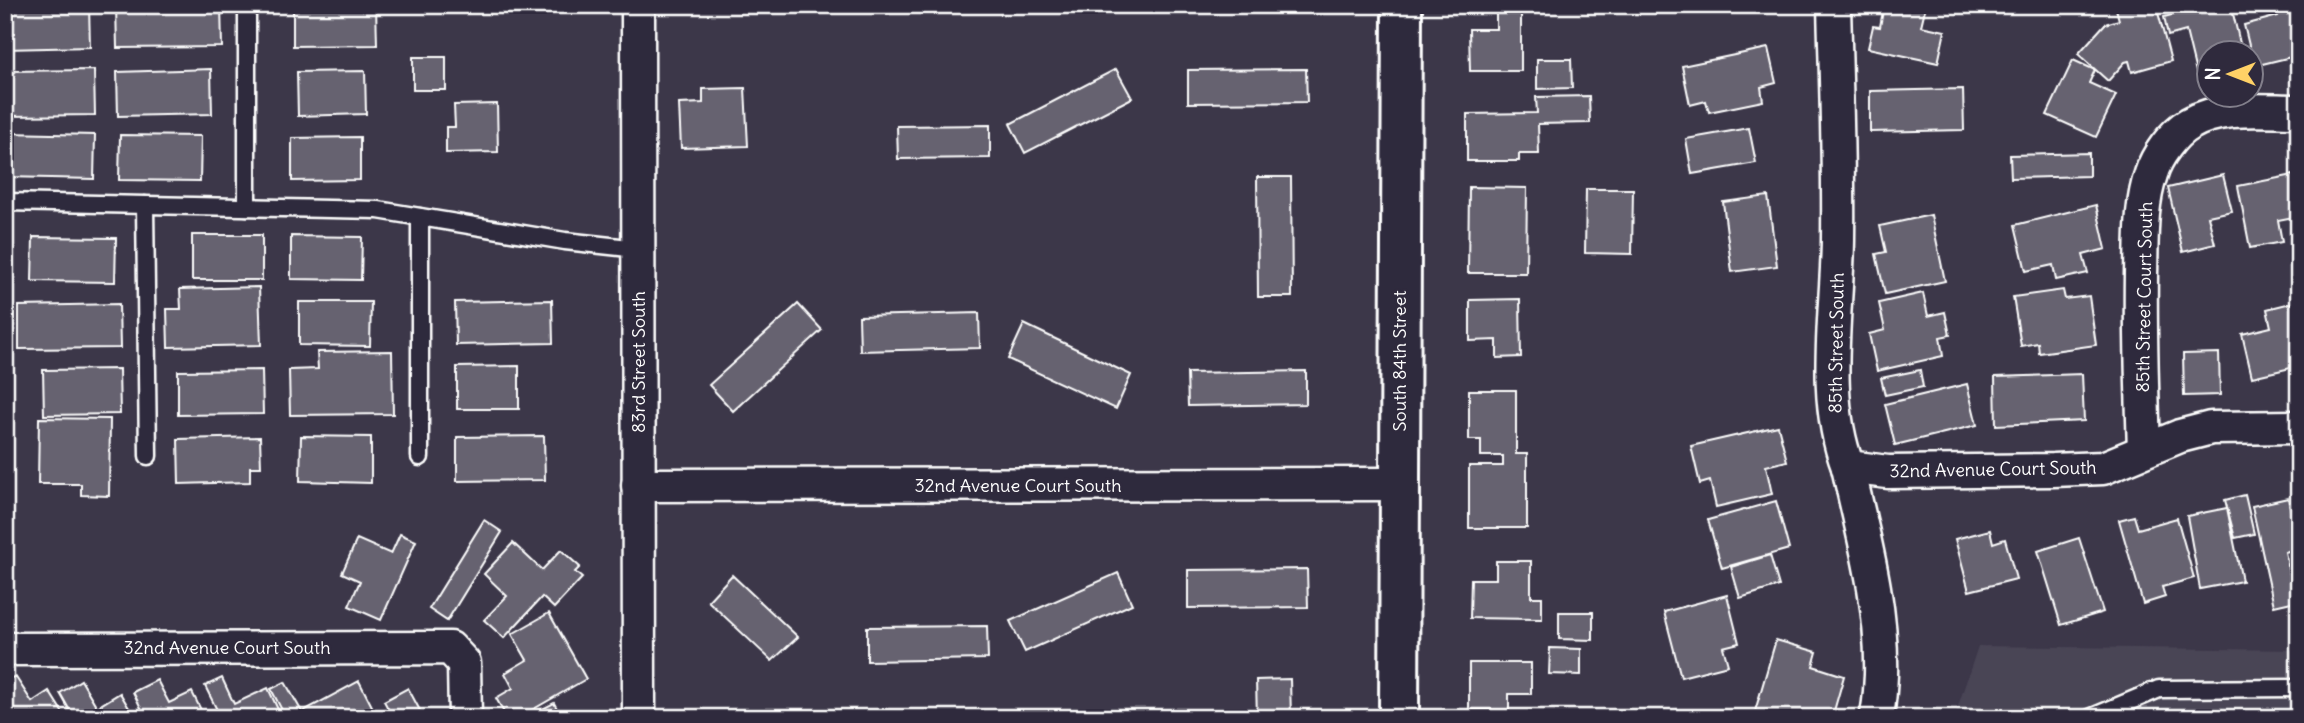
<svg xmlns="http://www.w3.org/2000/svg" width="2304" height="723" font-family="Delius,sans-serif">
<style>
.built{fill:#494455}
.building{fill:#666270;stroke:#fff;stroke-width:2}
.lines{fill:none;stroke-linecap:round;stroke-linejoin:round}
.service-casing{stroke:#fff;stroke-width:21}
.minor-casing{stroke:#fff;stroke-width:37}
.secondary-casing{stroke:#fff;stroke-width:44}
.service{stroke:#2f2a3d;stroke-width:16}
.minor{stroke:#2f2a3d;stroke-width:32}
.secondary{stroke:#2f2a3d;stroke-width:38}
.labels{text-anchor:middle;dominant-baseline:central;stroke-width:5;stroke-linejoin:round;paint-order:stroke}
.street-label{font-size:18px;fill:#fff;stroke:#2f2a3d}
</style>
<rect width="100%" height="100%" fill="#3c3749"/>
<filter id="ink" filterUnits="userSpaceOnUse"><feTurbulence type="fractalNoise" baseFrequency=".0143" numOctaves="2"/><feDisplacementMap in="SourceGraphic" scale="14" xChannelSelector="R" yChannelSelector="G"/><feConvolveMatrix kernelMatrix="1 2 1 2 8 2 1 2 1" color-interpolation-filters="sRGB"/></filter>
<g filter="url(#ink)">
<path class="built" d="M1978 646 2299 650V718H1954Z"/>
<g class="building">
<path d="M5 5H89L90 47 5 49Z"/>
<path d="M116 5H221L222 47 117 48Z"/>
<path d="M293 5H376L377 45 293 46Z"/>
<path d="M1884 5H1926L1921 26 1945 31 1938 63 1868 48 1873 26 1880 27Z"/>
<path d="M2115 5H2156L2171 61 2132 72 2129 61 2125 62 2108 81 2078 54 2105 24 2119 20Z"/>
<path d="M2193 5H2231L2242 52H2210V69L2196 72 2186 31 2168 36 2164 17 2194 9Z"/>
<path d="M2276 5H2299V66L2293 67 2291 57 2254 66 2244 25 2278 16Z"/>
<path d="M1521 10V71H1470L1469 29H1496V11Z"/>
<path d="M1768 48 1776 83 1761 87 1763 101 1709 112 1706 101 1690 105 1682 66Z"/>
<rect x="413" y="57" width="33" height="33"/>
<path d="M1537 59H1571L1572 88 1537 89Z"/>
<path d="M2073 60 2095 70 2089 83 2116 95 2096 137 2047 115Z"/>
<path d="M211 69 212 114 118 116 117 72Z"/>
<path d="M1116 69 1132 98 1025 153 1010 124Z"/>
<path d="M1306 69 1307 102 1188 103V70Z"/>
<path d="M94 70 95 115 6 116V71Z"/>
<path d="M365 71 366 114 298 116 297 72Z"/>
<path d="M745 88 748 146 681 148 679 104 703 103V89Z"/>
<path d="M1963 89 1964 130 1870 132V91Z"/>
<path d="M1589 96 1590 123 1538 124 1539 154H1519V161H1467V114L1537 113 1536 97Z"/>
<path d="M497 104 498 152 446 153V127H455L454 105Z"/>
<path d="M990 125V158L898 159 897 126Z"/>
<path d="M1749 128 1756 163 1692 174 1686 139Z"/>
<path d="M7 133 95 135 94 179 6 177Z"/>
<path d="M120 135 201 136 200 181 119 180Z"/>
<path d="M360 137V180L292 181V138Z"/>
<path d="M2089 153V176L2011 178 2010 155Z"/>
<path d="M2299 174V216L2278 220 2282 242 2250 248 2238 186Z"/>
<path d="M2223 175 2232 211 2208 216 2215 244 2183 252 2168 188Z"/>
<path d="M1257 177H1291L1292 297H1258Z"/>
<path d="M1469 187 1527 188 1526 273H1468Z"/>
<path d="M1586 189H1633L1632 254 1585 253Z"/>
<path d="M1768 196 1777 266 1732 272 1723 202Z"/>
<path d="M2096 205 2106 249 2083 255 2088 273 2056 280 2053 265 2026 271 2015 225Z"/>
<path d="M1931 215 1945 281 1885 294 1876 254 1886 252 1880 226Z"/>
<rect x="192" y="235" width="70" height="45"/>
<path d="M291 236 362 237 361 280 291 279Z"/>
<path d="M33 237 116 238 115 282 32 281Z"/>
<path d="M259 287 261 345 168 347 167 309H181L180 289Z"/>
<path d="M2063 290 2065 299 2089 296 2096 345 2039 353 2038 343 2021 346 2013 297Z"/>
<path d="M1923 293 1928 316 1945 312 1950 335 1940 337 1943 356 1877 371 1869 334 1885 330 1879 303Z"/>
<path d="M1520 299 1521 357 1497 358V340L1470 341V300Z"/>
<path d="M552 300 553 343 456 345 455 302Z"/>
<path d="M2299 301V366L2252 377 2242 334 2271 327 2267 309Z"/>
<path d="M299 302H371L370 346 299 345Z"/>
<path d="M119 304 120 348 19 349V306Z"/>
<path d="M798 304 822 330 733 411 709 385Z"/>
<path d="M979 313 980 348 860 351 859 316Z"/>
<path d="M1024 324 1131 375 1116 409 1008 359Z"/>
<path d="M392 351 393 414 290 415 289 370 318 369 317 352Z"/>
<path d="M2219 353 2220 395 2184 396 2183 354Z"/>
<path d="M519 366V409H457V367Z"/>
<path d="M119 369 120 414 44 415 43 370Z"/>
<path d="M262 370 263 414 178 415V371Z"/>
<path d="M1920 370 1923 387 1885 395 1881 378Z"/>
<path d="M1306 371V404L1188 406 1187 373Z"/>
<path d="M2082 374 2084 421 1996 425 1995 377Z"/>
<path d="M1967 384 1977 425 1895 445 1885 404Z"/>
<path d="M1469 390H1516V454H1527V528H1469V466H1503V456H1481V440H1469Z"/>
<path d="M39 418 110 419 109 496 81 495V484H38Z"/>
<path d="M1778 426 1787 461 1766 466 1772 494 1716 507 1710 481 1700 484 1691 446Z"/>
<path d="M301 436 371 437V483L300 481Z"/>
<path d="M544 436 545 480 457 481V437Z"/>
<path d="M260 437 261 467H250V482L179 484 178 439Z"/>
<path d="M2245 495 2254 534 2235 538 2225 500Z"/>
<path d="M2288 498 2299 548 2285 552 2296 601 2274 606 2252 506Z"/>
<path d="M1776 501 1789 549 1722 568 1708 520Z"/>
<path d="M2227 508 2242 581 2200 589 2187 516Z"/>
<path d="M2134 516 2138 529 2177 518 2194 578 2162 587 2165 597 2143 604 2119 520Z"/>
<path d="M484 520 502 532 447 621 429 609Z"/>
<path d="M1990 530 1993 543 2005 539 2016 579 1969 591 1955 539Z"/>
<path d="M400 534 416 541 381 620 349 606 360 581 342 573 357 539 391 554Z"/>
<path d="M2079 538 2103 612 2061 625 2038 551Z"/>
<path d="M513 543 542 570 561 550 580 567 575 572 582 578 554 608 542 597 504 638 484 620 507 596 484 574Z"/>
<path d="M1770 555 1779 586 1740 598 1731 567Z"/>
<path d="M1496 561H1531V597H1542V619L1470 618 1471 579H1496Z"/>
<path d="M1307 569 1308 607 1188 608V570Z"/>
<path d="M1118 573 1132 604 1025 652 1010 621Z"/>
<path d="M732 575 798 637 772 661 708 601Z"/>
<path d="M1727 595 1739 643 1723 647 1728 665 1681 677 1664 612Z"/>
<path d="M1559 612H1593V640L1559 639Z"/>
<path d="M549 613 586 679 518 718H507L496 698 513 688 505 673 527 660 512 634Z"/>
<path d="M987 626 988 659 867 661V627Z"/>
<path d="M1776 640 1817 652 1813 666 1844 676 1832 718H1753Z"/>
<path d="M1550 648 1581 649V675L1549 674Z"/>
<path d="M1469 663H1531V694H1509V710H1469Z"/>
<path d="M15 676 32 702 49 691 66 718H6L5 682Z"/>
<path d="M222 678 234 704 268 688 282 718H221L205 686Z"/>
<path d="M1290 679 1291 718H1257L1256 680Z"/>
<path d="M81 680 97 707 120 693 135 718H74L60 693Z"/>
<path d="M157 680 169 703 192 692 205 718H146L133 692Z"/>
<path d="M359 681 378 718H286L271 689 285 682 302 712Z"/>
<path d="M408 688 424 718H393L384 701Z"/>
<path d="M554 703 562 718H525Z"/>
</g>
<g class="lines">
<defs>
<g id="service">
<path d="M247 14V207"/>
<path d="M5 202 378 210 565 241 638 249"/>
<path d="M145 205 148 456"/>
<path d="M420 217V457"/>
<path d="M2090 718 2159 689 2299 688"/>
</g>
<g id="minor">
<path d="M638 5 639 718"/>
<path d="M1834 5C1836 83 1839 162 1838 240 1837 315 1821 396 1848 467 1863 535 1883 605 1881 675 1880 690 1880 704 1876 718"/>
<path d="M2144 450C2142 392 2140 333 2141 274 2142 241 2140 206 2151 174 2156 157 2173 133 2189 124 2221 105 2263 111 2299 111"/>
<path d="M1848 467 1888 472 2053 470 2103 468 2180 436 2211 428 2299 427"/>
<path d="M638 485 1398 484"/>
<path d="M5 649 450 648 464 663 465 718"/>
</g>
<path id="secondary" d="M1399 718 1402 5"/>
</defs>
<use href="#service" class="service-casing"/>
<use href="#minor" class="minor-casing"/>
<use href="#secondary" class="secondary-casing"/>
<use href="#service" class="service"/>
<use href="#minor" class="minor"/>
<use href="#secondary" class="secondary"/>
</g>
</g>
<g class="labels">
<g class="street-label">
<text transform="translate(2144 297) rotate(-89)">85th Street Court South</text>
<text transform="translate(1836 343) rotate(-89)">85th Street South</text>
<text transform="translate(1399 361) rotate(-90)">South 84th Street</text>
<text transform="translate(638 362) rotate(-90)">83rd Street South</text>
<text transform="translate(1993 469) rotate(-1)">32nd Avenue Court South</text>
<text x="1018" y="485">32nd Avenue Court South</text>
<text x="227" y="647">32nd Avenue Court South</text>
</g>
</g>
<rect width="2304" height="723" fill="none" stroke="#2f2a3d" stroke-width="28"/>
<rect x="14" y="14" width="2276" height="695" fill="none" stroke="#fff" stroke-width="2.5" filter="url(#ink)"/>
<g transform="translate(2230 74) rotate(270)"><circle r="33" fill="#2f2a3d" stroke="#827f8b" stroke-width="2"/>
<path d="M0-5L12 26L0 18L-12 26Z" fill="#ffd166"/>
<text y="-10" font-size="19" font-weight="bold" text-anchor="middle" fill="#ffffff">N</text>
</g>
</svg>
